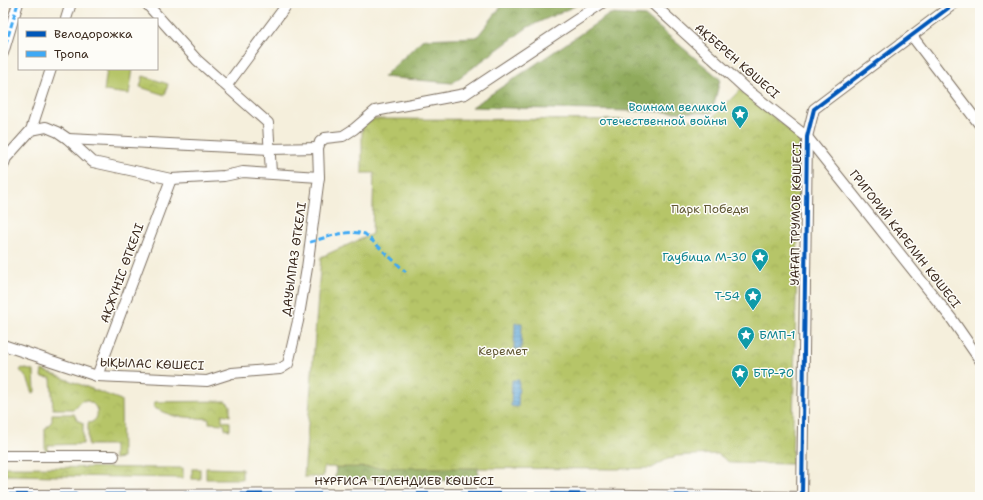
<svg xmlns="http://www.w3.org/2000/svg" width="983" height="500" font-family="'Shantell Sans',sans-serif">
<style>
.grass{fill:url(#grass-tufts);stroke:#787842}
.forest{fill:url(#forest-crowns);stroke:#666a3d}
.park{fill:url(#park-crowns);stroke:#787842}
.garden{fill:#b6c567;stroke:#787842}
.water{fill:url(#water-rules);stroke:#4f6a7c}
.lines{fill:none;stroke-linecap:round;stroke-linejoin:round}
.minor-casing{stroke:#7c6f60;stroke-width:12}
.minor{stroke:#fff;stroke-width:10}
.quiet{stroke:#3fa9f5;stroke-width:3;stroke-dasharray:6 3;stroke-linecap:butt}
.cycleway-casing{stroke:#fdfcf7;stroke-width:6}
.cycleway{stroke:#0057b8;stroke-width:4}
.labels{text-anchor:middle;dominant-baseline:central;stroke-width:3;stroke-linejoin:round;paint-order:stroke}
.street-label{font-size:12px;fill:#3b2a1e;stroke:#fdfcf7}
.culture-label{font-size:12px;fill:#0d838f;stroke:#fdfcf7;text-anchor:end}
.park-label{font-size:12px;fill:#605834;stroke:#fdfcf7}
</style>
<defs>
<pattern id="grass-tufts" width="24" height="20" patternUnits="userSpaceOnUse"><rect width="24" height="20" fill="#b6c567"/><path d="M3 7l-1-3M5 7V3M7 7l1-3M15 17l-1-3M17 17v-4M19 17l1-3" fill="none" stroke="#9da959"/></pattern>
<pattern id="forest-crowns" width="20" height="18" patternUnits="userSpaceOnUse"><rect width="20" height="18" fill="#90aa5c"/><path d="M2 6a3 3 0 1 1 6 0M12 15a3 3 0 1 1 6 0" fill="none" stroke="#778b4b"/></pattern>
<pattern id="park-crowns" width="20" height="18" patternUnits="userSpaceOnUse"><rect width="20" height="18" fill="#b6c567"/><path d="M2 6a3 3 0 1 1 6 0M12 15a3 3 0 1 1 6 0" fill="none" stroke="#9da959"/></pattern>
<pattern id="water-rules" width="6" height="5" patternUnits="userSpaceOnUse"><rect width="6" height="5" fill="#63a9d9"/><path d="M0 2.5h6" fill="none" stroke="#538aaf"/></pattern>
</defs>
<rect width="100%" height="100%" fill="#fdfcf7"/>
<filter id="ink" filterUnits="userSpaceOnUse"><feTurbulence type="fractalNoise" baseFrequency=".025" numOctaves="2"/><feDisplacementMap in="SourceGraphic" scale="8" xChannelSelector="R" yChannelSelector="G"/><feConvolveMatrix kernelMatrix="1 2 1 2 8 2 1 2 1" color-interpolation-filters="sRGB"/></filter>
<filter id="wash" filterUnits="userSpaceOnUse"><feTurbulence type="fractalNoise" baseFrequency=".012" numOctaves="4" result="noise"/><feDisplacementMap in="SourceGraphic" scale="16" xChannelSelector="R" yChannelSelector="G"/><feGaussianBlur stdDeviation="0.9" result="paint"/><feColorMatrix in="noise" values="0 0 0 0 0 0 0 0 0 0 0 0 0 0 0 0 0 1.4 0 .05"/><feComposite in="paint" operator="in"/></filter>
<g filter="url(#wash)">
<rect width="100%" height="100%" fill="#f5efdc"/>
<g class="grass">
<path d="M206 468 242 469V479H206Z"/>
<rect x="192" y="469" width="8" height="10"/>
</g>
<g class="forest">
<path d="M504 3H579L575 6 528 27 452 83 383 77 423 39 477 37Z"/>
<path d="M610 14 645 16 720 79 712 113 472 107Z"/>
<path d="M336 467 478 468V481L335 479Z"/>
</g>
<g class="park">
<path d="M143 76 168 84 165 95 140 87Z"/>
<path d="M740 90 800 138 792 464 730 463 718 454 674 456V458L667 459 652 468 616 469 324 467 323 477H304L321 257 372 234 374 173H362V127L373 119 710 120Z"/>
<path d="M22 368 34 371 35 392 33 393 28 380 20 370Z"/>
<path d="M42 370 121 400 122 458 114 459V445H88V423C103 422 99 398 81 401L74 409H53L51 378 41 377Z"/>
<path d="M226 401 230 405V416L222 414V421L230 422V430L225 429 224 424 209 423V419L174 416 154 408V402Z"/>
<path d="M52 414H74L77 420 83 423V444L48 445V451L45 450V429L52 421Z"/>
<path d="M3 467 183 468V478L3 475Z"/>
</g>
<path class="garden" d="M107 69H133L129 94 104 91Z"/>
<g class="water">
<path d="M515 323H522L521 350 514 349Z"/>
<path d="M512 380H519L518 407 511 406Z"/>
</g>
</g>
<g filter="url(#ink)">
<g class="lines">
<defs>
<g id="minor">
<path d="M146 3 197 60 268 123 271 173"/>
<path d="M652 3 746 89 807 137 951 318 980 360"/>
<path d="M66 19 71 3"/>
<path d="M912 36 980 125"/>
<path d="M3 53 18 3"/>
<path d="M227 85 288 3"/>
<path d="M31 130 51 69"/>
<path d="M68 139 270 149 318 148"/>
<path d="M3 166 6 158 31 130 46 127 58 132 68 139 93 162 171 179 224 176 243 172 319 177"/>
<path d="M3 345 97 376 207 381 232 373 280 369 288 364 298 321 307 268 319 177 318 148 320 142 325 138 343 136 354 129 375 111 465 94 602 3"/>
<path d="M97 376 171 179"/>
<path d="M3 456H114"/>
<path d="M3 495 545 494 805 497"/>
<path d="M802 497 807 137 814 109 955 3"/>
</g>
</defs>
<use href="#minor" class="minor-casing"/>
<use href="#minor" class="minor"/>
<g class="quiet">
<path d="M3 53 18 3"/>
<path d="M310 242C328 237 347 229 365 234L406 272"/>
</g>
<defs>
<g id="cycleway">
<path d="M3 495 545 494 805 497"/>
<path d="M802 497 807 137 814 109 955 3"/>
</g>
</defs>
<use href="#cycleway" class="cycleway-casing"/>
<use href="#cycleway" class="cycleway"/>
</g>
</g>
<defs>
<symbol id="sight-pin" viewBox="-11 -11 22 30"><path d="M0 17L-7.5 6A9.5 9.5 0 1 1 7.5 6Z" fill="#0f9aa8" stroke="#fdfcf7"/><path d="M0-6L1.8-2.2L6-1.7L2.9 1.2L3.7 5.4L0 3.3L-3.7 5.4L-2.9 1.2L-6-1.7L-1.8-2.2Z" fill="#fff"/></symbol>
</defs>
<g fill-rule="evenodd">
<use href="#sight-pin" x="730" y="104" width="20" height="27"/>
<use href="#sight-pin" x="750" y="247" width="20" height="27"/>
<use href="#sight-pin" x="743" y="286" width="20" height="27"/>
<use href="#sight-pin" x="736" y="325" width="20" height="27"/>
<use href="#sight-pin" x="730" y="363" width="20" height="27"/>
</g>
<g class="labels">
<g class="street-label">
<text transform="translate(737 61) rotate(41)">АҚБЕРЕН КӨШЕСІ</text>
<text transform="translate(796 214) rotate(-89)">УАҒАП ТРУМОВ КӨШЕСІ</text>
<text transform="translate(905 239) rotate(52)">ГРИГОРИЙ КАРЕЛИН КӨШЕСІ</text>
<text transform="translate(294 259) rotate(-82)">ДАУЫЛПАЗ ӨТКЕЛІ</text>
<text transform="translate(122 273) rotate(-70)">АҚЖҮНІС ӨТКЕЛІ</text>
<text transform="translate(152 364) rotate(2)">ЫҚЫЛАС КӨШЕСІ</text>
<text x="404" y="481">НҰРҒИСА ТІЛЕНДИЕВ КӨШЕСІ</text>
</g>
<g class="culture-label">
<text x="727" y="107">Воинам великой<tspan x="727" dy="14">отечественной войны</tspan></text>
<text x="747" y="257">Гаубица М-30</text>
<text x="740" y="296">Т-54</text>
<text x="759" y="335" text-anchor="start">БМП-1</text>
<text x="753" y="373" text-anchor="start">БТР-70</text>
</g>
<g class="park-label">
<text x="710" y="209">Парк Победы</text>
<text x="503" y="351">Керемет</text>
</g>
</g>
<rect width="983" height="500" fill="none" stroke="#fdfcf7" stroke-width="16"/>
<rect x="18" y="18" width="140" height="52" fill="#fdfcf7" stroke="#afa8a0"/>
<rect x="26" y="31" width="20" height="6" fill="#0057b8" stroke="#afa8a0"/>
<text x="54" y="38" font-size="12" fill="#3b2a1e">Велодорожка</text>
<rect x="26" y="51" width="20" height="6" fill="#3fa9f5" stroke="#afa8a0"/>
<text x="54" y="58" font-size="12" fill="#3b2a1e">Тропа</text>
</svg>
